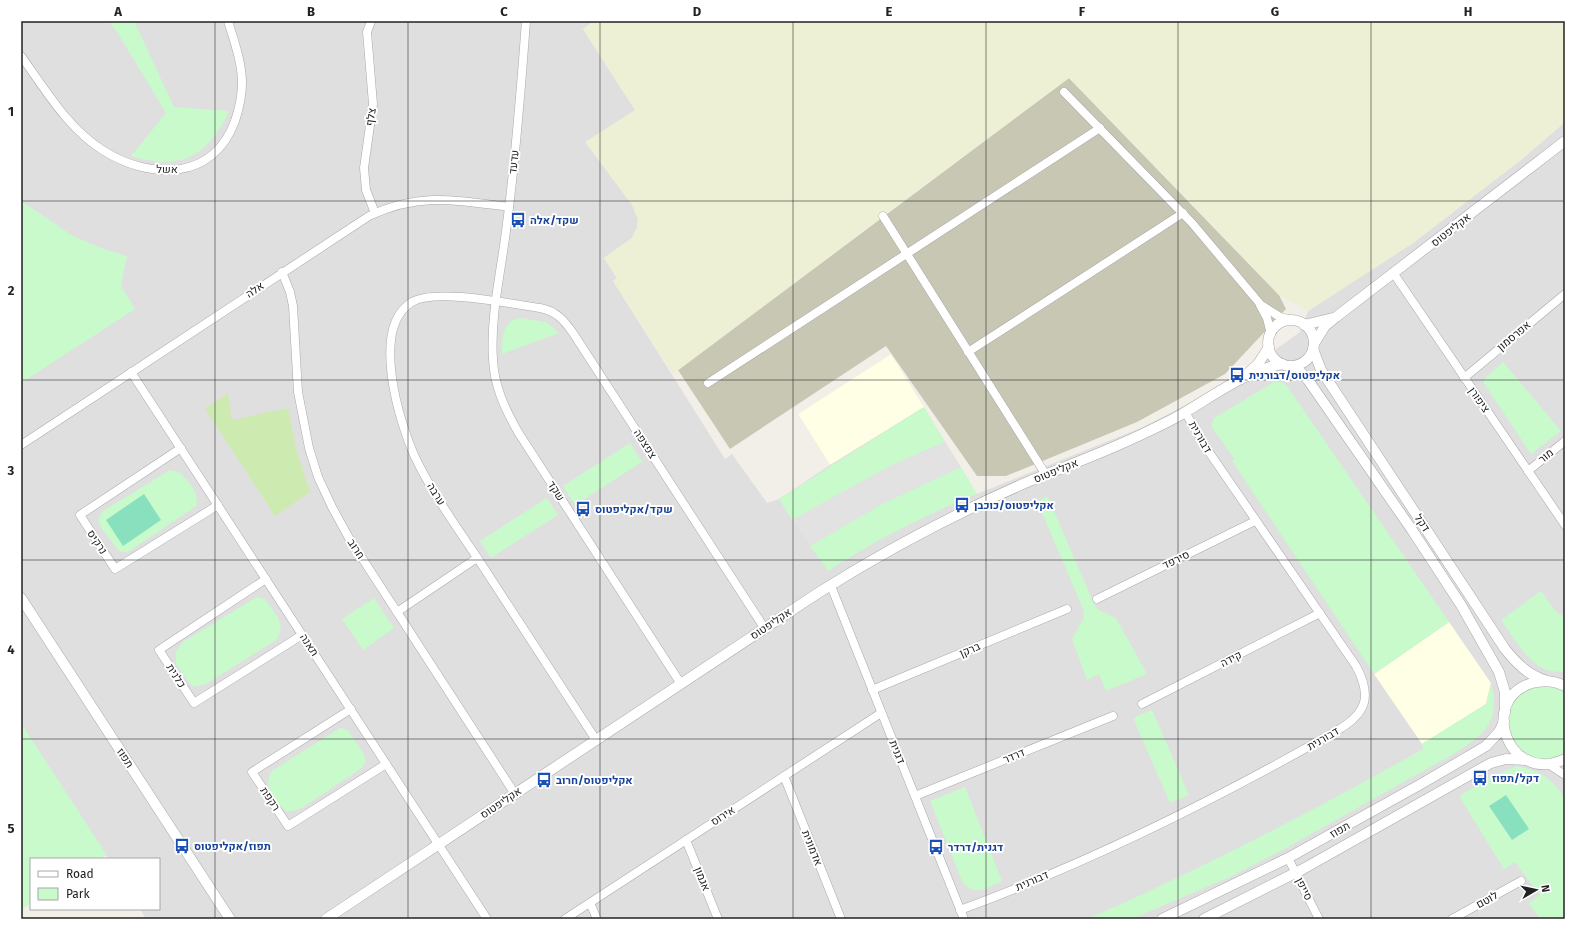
<svg xmlns="http://www.w3.org/2000/svg" width="1586" height="940" font-family="'Fira Sans',Heebo,sans-serif">
  <style>
    .residential { fill: #e0dfdf }
    .education { fill: #ffffe5 }
    .construction { fill: #c7c7b4 }
    .farmland { fill: #eef0d5 }
    .grass { fill: #cdebb0 }
    .park { fill: #c8facc }
    .pitch { fill: #88e0be }
    .parking { fill: #e2e2e2 }
    .lines { fill: none; stroke-linecap: round; stroke-linejoin: round }
    .minor-casing { stroke: #a9a9a9; stroke-width: 9 }
    .tertiary-casing { stroke: #a9a9a9; stroke-width: 11 }
    .minor { stroke: #fff; stroke-width: 8 }
    .tertiary { stroke: #fff; stroke-width: 10 }
    .grid { fill: none; stroke: #222; stroke-width: 1; stroke-opacity: 0.55 }
    .labels { text-anchor: middle; dominant-baseline: central; stroke-width: 4; stroke-linejoin: round; paint-order: stroke }
    .street-label { font-size: 11px; fill: #222; stroke: #fff }
    .transit-label { font-size: 11px; font-weight: bold; fill: #164399; stroke: #fff; text-anchor: start }
    .neatline { fill: none; stroke: #222; stroke-width: 1.5 }
    .grid-label { font-size: 13px; text-anchor: middle; font-weight: bold; fill: #222 }
  </style>
  <rect width="100%" height="100%" fill="#f2efe9"/>
  <polygon class="residential" points="21,21 594,21 583,29 635,110 632,205 638,219 637,228 632,238 604,258 617,278 613,281 725,459 732,454 767,503 779,499 830,465 798,414 891,354 977,494 1143,427 1203,396 1254,365 1300,332 1308,311 1413,243 1522,159 1565,122 1565,919 146,919 140,909 159,909 159,859 109,859 106,855 99,859 31,859 31,903 21,910"/>
  <g class="education">
    <polygon points="891,354 924,407 830,465 798,414"/>
    <polygon points="1449,622 1491,683 1486,704 1422,744 1374,674"/>
  </g>
  <polygon class="construction" points="1069,78 1279,295 1286,309 1225,374 1137,422 1006,476 977,476 886,346 730,449 678,370"/>
  <polygon class="farmland" points="594,21 1565,21 1565,122 1522,159 1413,243 1308,311 1279,295 1069,78 673,374 613,281 617,278 604,258 632,238 637,228 638,219 632,205 585,142 635,110 583,29"/>
  <polygon class="grass" points="228,393 232,420 288,408 297,452 310,492 275,516 205,409"/>
  <g class="park">
    <path d="M109 21H134L174 107 229 111C208 157 180 171 131 156L166 113 119 35Z"/>
    <polygon points="21,201 73,236 101,248 127,256 121,286 135,309 21,383"/>
    <path d="M520 318 546 322 559 333 502 354C502 339 501 322 520 318Z"/>
    <polygon points="1503,362 1561,431 1531,454 1484,383 1484,379"/>
    <polygon points="1274,382 1282,382 1287,386 1449,622 1374,674 1232,461 1235,460 1211,426 1214,418"/>
    <polygon points="924,407 945,442 892,465 792,520 779,499"/>
    <polygon points="630,443 642,462 575,505 563,486"/>
    <path d="M961 467 977 494C926 515 875 540 828 571L810 546 880 505Z"/>
    <path d="M170 470 181 473C188 482 201 494 196 506L131 550 126 552H120L102 529 98 520 103 511Z"/>
    <polygon points="1048,497 1094,604 1099,610 1116,618 1147,674 1106,691 1099,674 1087,680 1072,639 1084,617 1083,609 1037,501"/>
    <polygon points="547,498 558,515 491,558 480,541"/>
    <path d="M1541 591 1556 612 1565 617V671C1534 678 1516 640 1501 620Z"/>
    <path d="M257 597 265 599C274 613 288 624 276 640L206 684 194 687 191 685 176 664V651L183 642Z"/>
    <polygon points="374,598 394,628 363,650 342,619"/>
    <path d="M1491 683C1501 721 1485 734 1455 753L1288 847 1230 877 1132 919H1088C1202 868 1314 811 1423 749L1422 744 1486 704Z"/>
    <polygon points="1554,685 1565,690 1565,755 1543,761 1523,754 1507,729 1510,706 1519,695 1531,687"/>
    <polygon points="1152,710 1189,795 1170,803 1133,718"/>
    <polygon points="21,723 106,854 99,859 31,859 31,903 21,910"/>
    <path d="M340 728 348 730 363 753 366 761 362 768 302 808 293 811H286C274 801 262 784 272 771Z"/>
    <path d="M1517 766C1542 772 1550 777 1565 798V919H1540L1529 903 1540 895 1515 862 1504 869 1459 796 1498 774Z"/>
    <path d="M965 787 1002 881C986 888 977 897 963 883L930 801Z"/>
  </g>
  <g class="pitch">
    <polygon points="144,494 161,520 123,546 106,520"/>
    <polygon points="1506,795 1529,829 1512,840 1489,806"/>
  </g>
  <polygon class="parking" points="945,442 961,467 880,505 810,546 792,520 892,465"/>
  <g class="lines">
    <defs>
      <g id="minor">
        <polyline points="371,21 367,32 373,104 364,168 366,190 375,213"/>
        <path d="M526 21C521 88 516 156 507 223 502 268 490 314 493 359 494 386 505 409 518 432L681 684"/>
        <path d="M21 56C45 89 68 129 104 151 151 180 213 181 235 121 239 109 242 96 242 83 242 62 234 41 228 21"/>
        <polyline points="1064,92 1192,223 1261,305 1280,317 1292,320"/>
        <polyline points="883,216 1046,475"/>
        <polyline points="282,272 290,292 293,306 298,392 309,448 318,477 332,507 349,538 515,794"/>
        <polyline points="1394,274 1565,525"/>
        <polyline points="1260,305 1267,318 1271,334"/>
        <polyline points="968,352 1183,213"/>
        <polyline points="131,372 487,919"/>
        <polyline points="1464,378 1565,294"/>
        <polyline points="708,383 1100,128"/>
        <path d="M21 445 369 216C420 192 456 200 509 207"/>
        <polyline points="181,448 80,515 115,569 218,505"/>
        <polyline points="1528,471 1565,441"/>
        <polyline points="266,579 159,650 194,703 302,635"/>
        <polyline points="831,586 964,919"/>
        <polyline points="1097,599 1255,521"/>
        <polyline points="397,612 477,558"/>
        <polyline points="872,690 1067,609"/>
        <polyline points="1142,704 1320,613"/>
        <polyline points="351,709 252,772 288,826 386,764"/>
        <path d="M596 740C558 682 520 623 482 565 459 530 433 495 415 457 399 422 370 327 412 302 436 288 511 304 540 308 556 311 564 320 573 333L765 629"/>
        <polyline points="1548,764 1565,775"/>
        <polyline points="784,776 841,919"/>
        <polyline points="915,796 1113,716"/>
        <polyline points="686,840 718,919"/>
        <polyline points="1288,858 1319,919"/>
        <polyline points="590,903 597,919"/>
        <path d="M960 910C1091 862 1217 799 1338 730 1367 713 1372 696 1356 666L1209 452 1185 412"/>
        <polyline points="565,919 881,713"/>
        <polyline points="1452,919 1521,881"/>
      </g>
      <g id="tertiary">
        <circle cx="1291" cy="343" r="23"/>
        <polyline points="1304,325 1333,318"/>
        <polyline points="1314,344 1325,326 1336,317 1565,141"/>
        <path d="M1313 349 1321 370 1505 649C1517 664 1528 675 1547 681"/>
        <polyline points="1295,366 1308,380 1412,530 1461,605 1499,672 1505,692 1505,713"/>
        <polyline points="1249,372 1258,364 1269,347"/>
        <polyline points="21,598 230,919"/>
        <path d="M1565 686C1555 681 1543 680 1532 683 1477 700 1509 786 1565 759"/>
        <path d="M326 919 818 593C886 550 958 512 1032 480 1067 466 1102 453 1136 437 1153 429 1171 421 1187 411 1217 393 1247 371 1282 364"/>
        <polyline points="1162,919 1288,858 1421,784 1486,746 1499,732 1504,721"/>
        <polyline points="1204,919 1303,869 1491,763 1506,759 1528,760"/>
      </g>
    </defs>
    <use href="#minor" class="minor-casing"/>
    <use href="#tertiary" class="tertiary-casing"/>
    <use href="#minor" class="minor"/>
    <use href="#tertiary" class="tertiary"/>
  </g>
  <path class="grid" d="M215 21V919M408 21V919M600 21V919M793 21V919M986 21V919M1178 21V919M1371 21V919M21 201H1565M21 380H1565M21 560H1565M21 739H1565"/>
  <defs>
    <symbol id="bus-bare" viewBox="-9 -9 18 18"><path d="M-5-6H5V4H4V6H2V4H-2V6H-4V4H-5ZM-3.5-4V0h7V-4ZM-3.5 1.2v1.5H-2V1.2ZM2 1.2v1.5H3.5V1.2Z" fill="#1a4fb4" stroke="#fff" stroke-width="2.5" paint-order="stroke"/></symbol>
  </defs>
  <g fill-rule="evenodd">
    <use href="#bus-bare" x="507" y="209" width="22" height="22"/>
    <use href="#bus-bare" x="1226" y="364" width="22" height="22"/>
    <use href="#bus-bare" x="951" y="494" width="22" height="22"/>
    <use href="#bus-bare" x="572" y="498" width="22" height="22"/>
    <use href="#bus-bare" x="1469" y="767" width="22" height="22"/>
    <use href="#bus-bare" x="533" y="769" width="22" height="22"/>
    <use href="#bus-bare" x="171" y="835" width="22" height="22"/>
    <use href="#bus-bare" x="925" y="836" width="22" height="22"/>
  </g>
  <g class="labels">
    <g class="street-label">
      <text transform="translate(371 117) rotate(-82)">צלף</text>
      <text transform="translate(514 162) rotate(-84)">עדעד</text>
      <text x="167" y="169">אשל</text>
      <text transform="translate(1451 230) rotate(-38)">אקליפטוס</text>
      <text transform="translate(255 290) rotate(-34)">אלה</text>
      <text transform="translate(1514 336) rotate(-40)">אפרסמון</text>
      <text transform="translate(1479 400) rotate(55)">ציפורן</text>
      <text transform="translate(1200 437) rotate(60)">דבורנית</text>
      <text transform="translate(645 444) rotate(57)">צפצפה</text>
      <text transform="translate(1546 456) rotate(-39)">מור</text>
      <text transform="translate(1056 471) rotate(-22)">אקליפטוס</text>
      <text transform="translate(556 491) rotate(57)">שקד</text>
      <text transform="translate(436 494) rotate(58)">ערבה</text>
      <text transform="translate(1422 523) rotate(57)">דקל</text>
      <text transform="translate(97 542) rotate(56)">נרקיס</text>
      <text transform="translate(356 549) rotate(57)">חרוב</text>
      <text transform="translate(1176 560) rotate(-26)">סירפד</text>
      <text transform="translate(771 624) rotate(-34)">אקליפטוס</text>
      <text transform="translate(309 645) rotate(57)">תאנה</text>
      <text transform="translate(970 650) rotate(-23)">ברקן</text>
      <text transform="translate(1231 659) rotate(-27)">קידה</text>
      <text transform="translate(176 676) rotate(57)">כלנית</text>
      <text transform="translate(1323 739) rotate(-30)">דבורנית</text>
      <text transform="translate(897 752) rotate(68)">דגנית</text>
      <text transform="translate(1014 756) rotate(-22)">דרדר</text>
      <text transform="translate(125 758) rotate(57)">תפוז</text>
      <text transform="translate(270 799) rotate(56)">רקפת</text>
      <text transform="translate(501 803) rotate(-34)">אקליפטוס</text>
      <text transform="translate(723 816) rotate(-33)">אירוס</text>
      <text transform="translate(1340 830) rotate(-29)">תפוז</text>
      <text transform="translate(812 848) rotate(68)">אדמונית</text>
      <text transform="translate(702 879) rotate(68)">אגמון</text>
      <text transform="translate(1032 881) rotate(-23)">דבורנית</text>
      <text transform="translate(1304 889) rotate(63)">סייפן</text>
      <text transform="translate(1487 900) rotate(-29)">לוטם</text>
    </g>
    <g class="transit-label">
      <text x="530" y="220">שקד/אלה</text>
      <text x="1249" y="375">אקליפטוס/דבורנית</text>
      <text x="974" y="505">אקליפטוס/כוכבן</text>
      <text x="595" y="509">שקד/אקליפטוס</text>
      <text x="1492" y="778">דקל/תפוז</text>
      <text x="556" y="780">אקליפטוס/חרוב</text>
      <text x="194" y="846">תפוז/אקליפטוס</text>
      <text x="948" y="847">דגנית/דרדר</text>
    </g>
  </g>
  <rect width="1586" height="940" fill="none" stroke="#ffffff" stroke-width="44"/>
  <rect x="30" y="858" width="130" height="52" fill="#ffffff" stroke="#a7a7a7"/>
  <rect x="38" y="871" width="20" height="6" fill="#ffffff" stroke="#a7a7a7"/>
  <text x="66" y="878" font-size="12" fill="#222222">Road</text>
  <rect x="38" y="888" width="20" height="12" fill="#c8facc" stroke="#a7a7a7"/>
  <text x="66" y="898" font-size="12" fill="#222222">Park</text>
  <g transform="translate(1536 890) rotate(81)" stroke="#ffffff" stroke-width="3" paint-order="stroke">
  <path d="M0-3L7 15L0 10L-7 15Z" fill="#222222"/>
  <text y="-6" font-size="11" font-weight="bold" text-anchor="middle" fill="#222222">N</text>
  </g>
  <rect x="22" y="22" width="1542" height="896" class="neatline"/>
  <g class="grid-label">
    <text x="118" y="16">A</text>
    <text x="311" y="16">B</text>
    <text x="504" y="16">C</text>
    <text x="697" y="16">D</text>
    <text x="889" y="16">E</text>
    <text x="1082" y="16">F</text>
    <text x="1275" y="16">G</text>
    <text x="1468" y="16">H</text>
    <text x="11" y="116">1</text>
    <text x="11" y="295">2</text>
    <text x="11" y="475">3</text>
    <text x="11" y="654">4</text>
    <text x="11" y="833">5</text>
  </g>
</svg>
